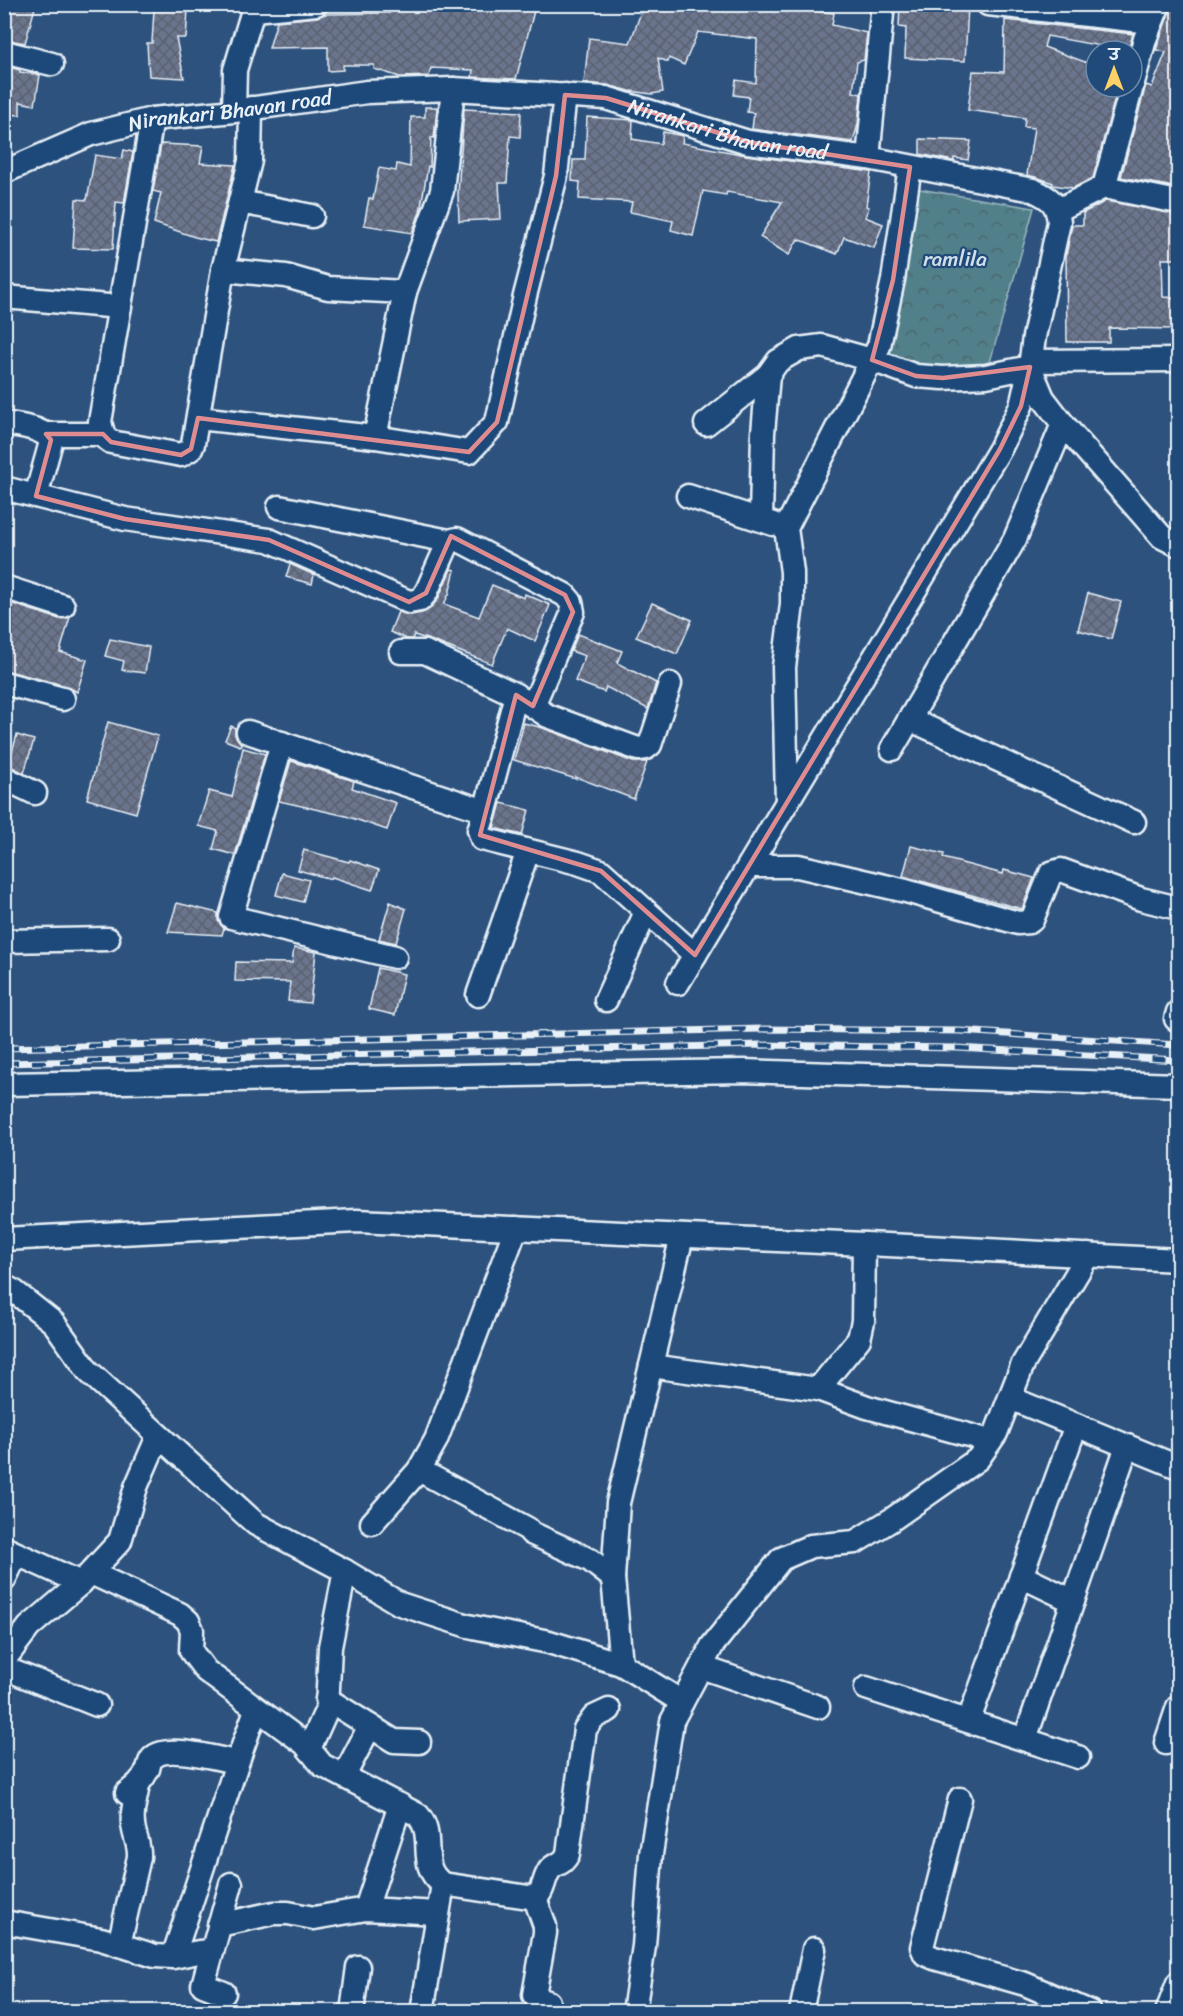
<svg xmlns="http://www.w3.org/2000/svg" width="1183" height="2016" font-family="Sriracha,'Playpen Sans Deva',sans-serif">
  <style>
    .park { fill: url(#park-crowns); stroke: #9cb8c1; stroke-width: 1.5 }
    .building { fill: url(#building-cross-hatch); stroke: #e8f1f8; stroke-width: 1.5 }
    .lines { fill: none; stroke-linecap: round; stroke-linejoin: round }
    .minor-casing { stroke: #e8f1f8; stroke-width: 27 }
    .minor { stroke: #1f4a7a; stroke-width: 22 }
    .rail-casing { stroke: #e8f1f8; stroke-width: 7 }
    .rail { stroke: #1f4a7a; stroke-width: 4.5; stroke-dasharray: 14; stroke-linecap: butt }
    .marked { fill: none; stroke: #df8c90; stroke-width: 4.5; stroke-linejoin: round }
    .labels { text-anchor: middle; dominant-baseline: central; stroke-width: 4.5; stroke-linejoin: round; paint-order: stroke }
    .street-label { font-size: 21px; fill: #e8f1f8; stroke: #1f4a7a }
    .park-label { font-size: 21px; fill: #d1e0e8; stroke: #1f4a7a }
  </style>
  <defs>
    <pattern id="park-crowns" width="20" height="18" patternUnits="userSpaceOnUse" patternTransform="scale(1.5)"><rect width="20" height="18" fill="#51808a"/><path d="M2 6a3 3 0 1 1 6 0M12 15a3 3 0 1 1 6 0" fill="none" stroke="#4c676d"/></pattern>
    <pattern id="building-cross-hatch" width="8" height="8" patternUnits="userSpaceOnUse" patternTransform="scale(1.5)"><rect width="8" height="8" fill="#6b748d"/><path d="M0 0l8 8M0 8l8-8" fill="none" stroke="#5a606f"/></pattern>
  </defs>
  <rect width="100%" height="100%" fill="#2e527e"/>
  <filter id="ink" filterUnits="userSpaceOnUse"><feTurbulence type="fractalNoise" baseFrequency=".0167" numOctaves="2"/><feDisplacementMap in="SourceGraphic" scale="12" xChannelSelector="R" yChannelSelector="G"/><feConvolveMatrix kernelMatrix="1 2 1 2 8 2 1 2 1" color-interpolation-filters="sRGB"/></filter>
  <g filter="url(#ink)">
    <polygon class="park" points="907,187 1034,208 986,376 872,360"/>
    <g class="building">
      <polygon points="4,4 36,4 25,43 4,39"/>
      <polygon points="489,4 518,4 518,7 534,11 516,79 472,77 473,70 431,68 429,76 400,77 374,69 374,65 343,65 343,70 328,71 328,47 269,48 277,21 317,17 325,14 389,13 389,8 489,6"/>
      <polygon points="644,4 803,4 802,10 834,13 832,25 867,33 864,60 857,62 853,92 861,94 858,124 853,142 752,129 754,113 747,112 749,97 734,95 736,80 756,83 757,39 698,32 684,65 669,58 668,62 658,58 663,92 652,94 630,91 607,85 584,83 589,38 630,43"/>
      <polygon points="900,4 968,6 965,61 905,58 906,28 899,27"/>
      <polygon points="1172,4 1179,4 1179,188 1121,177 1146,85 1152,87 1166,52 1156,50"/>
      <polygon points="154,10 188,10 186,38 176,38 184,78 149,76 147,43 152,43"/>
      <polygon points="1005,20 1133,34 1128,51 1047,36 1044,47 1096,66 1096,87 1118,87 1093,178 1073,188 1052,185 1053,183 1039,178 1027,175 1034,128 1024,127 1025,118 968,110 973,71 1004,72"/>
      <polygon points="4,66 20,70 20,72 40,75 35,105 20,102 20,115 4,114"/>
      <polygon points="425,107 437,107 434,138 431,138 430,167 428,166 420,212 412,233 364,225 369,198 373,199 379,168 396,171 397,164 410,167 411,117 425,117"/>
      <polygon points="464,109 521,112 520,137 510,136 507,183 499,183 501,219 459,221 458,194"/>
      <polygon points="587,117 633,120 632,139 661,144 663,132 683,136 682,143 746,155 871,172 866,206 869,207 865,217 883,224 874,248 844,237 837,254 798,239 789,255 760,237 782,202 727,192 726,195 703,191 693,236 671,230 673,221 630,212 632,202 579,199 580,182 572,181 573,160 585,160"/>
      <polygon points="920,139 971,141 968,160 954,158 954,161 953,161 920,154"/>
      <polygon points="161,144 203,146 200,163 235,165 216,242 195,237 154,223 161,193 153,191"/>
      <polygon points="124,150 133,152 124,203 116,202 113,249 73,248 76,199 87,200 95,155 122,159"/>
      <polygon points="1106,201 1179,215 1179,259 1162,259 1163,297 1179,298 1179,329 1109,328 1109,342 1067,342 1066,256 1072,225 1083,225 1083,213"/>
      <polygon points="290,564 314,575 312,584 286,577"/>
      <polygon points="451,569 455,570 449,594 444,604 479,617 492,585 524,598 525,594 550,605 535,641 507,628 492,664 430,640 414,635 412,639 407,639 390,632 398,612 411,615 422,613 430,609 438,599"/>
      <polygon points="1088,593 1121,602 1111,639 1078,630"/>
      <polygon points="4,601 59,619 70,617 60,652 87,660 77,692 67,686 4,670"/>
      <polygon points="652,603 692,620 677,654 636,637"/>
      <polygon points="578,634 622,651 617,663 656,683 648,709 606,687 604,692 575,681 585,656 571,651"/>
      <polygon points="110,639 149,647 145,673 122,670 124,661 105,656"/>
      <polygon points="108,722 158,736 136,813 87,799"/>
      <polygon points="524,723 543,728 633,762 647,762 634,799 576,777 576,779 514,760"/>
      <polygon points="231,726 235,728 235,735 241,743 240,746 225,740"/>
      <polygon points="17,735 34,740 24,773 8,765"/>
      <polygon points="243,748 265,754 235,855 213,849 218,831 198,826 209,791 232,797"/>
      <polygon points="291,761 354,781 352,788 396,803 387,830 346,816 279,801"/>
      <polygon points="501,803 529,810 522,835 494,828"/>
      <polygon points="911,846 944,854 943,858 1003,874 1004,870 1034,878 1022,909 903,876"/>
      <polygon points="304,850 349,862 350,860 379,870 372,890 332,877 331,879 298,870"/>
      <polygon points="282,873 309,880 303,902 276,895"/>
      <polygon points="390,902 406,909 396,943 379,939"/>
      <polygon points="177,903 218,913 218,921 224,928 222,935 168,932"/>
      <polygon points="294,948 316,952 310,1003 288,1001 290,982 235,981 236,962 292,963"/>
      <polygon points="378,968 404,974 395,1015 369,1009"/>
    </g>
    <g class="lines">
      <defs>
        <g id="minor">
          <polyline points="988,4 1151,22"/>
          <polyline points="254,10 316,4"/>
          <polyline points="4,52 52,64"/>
          <polyline points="234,111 235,70 255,4"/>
          <polyline points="152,119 100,422 104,437 111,442 181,455 191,449 193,444 223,270 250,161 251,108"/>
          <polyline points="868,158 883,4"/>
          <path id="s1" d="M4 172 91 134 152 119 234 111 367 92 453 89 606 98 748 142 868 158 1033 190C1050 198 1057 202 1059 222L1034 337 1030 367 1043 398 1063 424 1162 537 1178 545"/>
          <polyline points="1104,187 1145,39 1159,4"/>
          <polyline points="240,202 312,216"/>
          <polyline points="1058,210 1104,187 1178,202"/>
          <polyline points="223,270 286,276 328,288 405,292"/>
          <polyline points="4,297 120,307"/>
          <polyline points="1031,361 1178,360"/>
          <polyline points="198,418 375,437 469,452 497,422 525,296 556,176 565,95"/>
          <path d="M4 423C19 426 45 427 51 442L36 496"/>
          <polyline points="46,434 103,434"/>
          <polyline points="375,437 405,292 442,191 453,89"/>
          <polyline points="4,488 125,519 269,540 409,602 420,600 426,593 449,541"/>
          <polyline points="688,496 773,524"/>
          <polyline points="279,507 449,541 457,539 565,595 571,602 573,612 533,706"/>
          <polyline points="761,519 763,433 768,375"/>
          <polyline points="4,587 63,606"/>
          <polyline points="401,652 425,652 516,695 485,811"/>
          <polyline points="4,683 63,699"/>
          <polyline points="522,699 548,716 638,749 646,748 650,745 670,684"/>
          <polyline points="909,719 1134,822"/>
          <polyline points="248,732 485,811 479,830 482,839 578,863 601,871 695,955"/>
          <polyline points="282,743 231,917 395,957"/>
          <polyline points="892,749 1015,539 1063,424"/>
          <polyline points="4,778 35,793"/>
          <polyline points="787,803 784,667 792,604 792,572 786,528 879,346 893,280 910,167"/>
          <polyline points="749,866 798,866 906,891 1018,923 1029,922 1032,920 1051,873 1061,870 1141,899 1178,908"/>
          <polyline points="4,941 108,939"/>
          <polyline points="678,983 1000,449 1021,406 1030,367 986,376 943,378 916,376 872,360 822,346 799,349 778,361 768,375 706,424"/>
          <polyline points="478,995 528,851"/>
          <polyline points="606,1000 646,912"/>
          <polyline points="1176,1019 1178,1012"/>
          <polyline points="4,1084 743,1071 1178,1085"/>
          <polyline points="4,1239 357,1221 909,1246 1178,1260"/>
          <polyline points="4,1286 15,1292 54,1323 88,1371 256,1524 345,1571 400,1604 468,1626 549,1642 621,1664 682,1702"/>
          <polyline points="651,1366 818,1389 867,1407 990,1441"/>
          <polyline points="818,1389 859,1339 863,1321 864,1244"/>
          <polyline points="1010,1398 1178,1467"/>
          <polyline points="419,1470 528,1529 531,1533 590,1560 613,1578"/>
          <polyline points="372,1523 419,1470 436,1440 516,1228"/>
          <polyline points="4,1548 81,1583"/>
          <path d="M91 1573 180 1614 188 1621 192 1630 191 1651 206 1671 305 1744 322 1765 418 1815C437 1836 416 1866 443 1884"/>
          <polyline points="1021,1576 1073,1601"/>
          <polyline points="4,1580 16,1555"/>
          <polyline points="4,1660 29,1627 81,1583 120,1541 136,1487 158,1436"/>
          <polyline points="621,1664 613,1578 618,1503 682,1236"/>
          <polyline points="701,1667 818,1707"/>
          <polyline points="4,1668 97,1705"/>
          <polyline points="866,1688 1078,1757"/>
          <polyline points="327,1699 394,1741 419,1742"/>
          <polyline points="969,1720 1076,1425"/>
          <polyline points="1025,1739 1127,1446"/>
          <polyline points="1166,1743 1178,1707"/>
          <polyline points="309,1749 327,1709 330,1647 345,1571"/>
          <polyline points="344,1776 370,1726"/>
          <path d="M127 1793C136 1786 143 1780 148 1769 149 1766 149 1763 151 1760 163 1742 217 1759 236 1762"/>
          <polyline points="960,1799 922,1947 925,1954 934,1958 1025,1984 1090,2012"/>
          <polyline points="535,1898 545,1926 545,1933 534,1995 537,1999 548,2002 549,2012"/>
          <polyline points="366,1909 400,1805"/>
          <polyline points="4,1922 101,1939 155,1956 173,1957 199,1952 212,1951"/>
          <polyline points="219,1925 274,1913 288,1913 314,1918 366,1909 438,1913"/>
          <path d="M119 1945 139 1857C140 1845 134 1836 133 1824 131 1812 136 1798 138 1785"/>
          <path d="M173 1957C201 1875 226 1791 256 1710"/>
          <polyline points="224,1993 203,1985 231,1884"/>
          <polyline points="352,2012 358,1967"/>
          <path d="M422 2012 443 1884 535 1898C544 1892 543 1880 549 1871 554 1862 561 1868 568 1854L585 1729 594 1717 609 1710"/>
          <polyline points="634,2012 644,1946 651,1854 672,1721 712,1646 781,1559 811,1546 855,1542 891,1520 978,1459 996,1433 1023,1364 1088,1255"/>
          <polyline points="801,2012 814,1949"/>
          <polyline points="1167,2012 1178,1983"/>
        </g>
      </defs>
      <use href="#minor" class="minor-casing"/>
      <use href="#minor" class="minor"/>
      <defs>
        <g id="rail">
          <polyline points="4,1048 761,1029 960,1031 1178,1045"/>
          <polyline points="4,1063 759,1045 957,1048 1178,1060"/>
        </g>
      </defs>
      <use href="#rail" class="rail-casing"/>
      <use href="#rail" class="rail"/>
    </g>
  </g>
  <path class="marked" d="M565 95 606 98 748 142 910 167 893 280 872 360 916 376 943 378 1030 367 1021 406 1000 449 695 955 601 871 480 835 516 695 533 706 573 612 565 595 451 536 426 593 409 602 269 540 125 519 36 496 51 440 46 434H103L111 442 181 455 191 449 198 418 469 452 497 422 556 176Z"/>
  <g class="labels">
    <g class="street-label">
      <text stroke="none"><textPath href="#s1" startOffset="236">Nirankari Bhavan road</textPath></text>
      <text stroke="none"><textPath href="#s1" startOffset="740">Nirankari Bhavan road</textPath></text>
    </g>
    <g class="park-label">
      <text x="955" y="259">ramlila</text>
    </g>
  </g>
  <rect width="1183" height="2016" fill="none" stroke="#1f4a7a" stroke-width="24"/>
  <rect x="12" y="12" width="1159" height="1992" fill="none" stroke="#e8f1f8" stroke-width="2" filter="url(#ink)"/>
  <g transform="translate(1114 69)"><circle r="28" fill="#1f4a7a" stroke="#6f8dac" stroke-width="1.5"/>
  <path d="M0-4.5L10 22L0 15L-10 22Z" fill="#ffd166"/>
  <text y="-9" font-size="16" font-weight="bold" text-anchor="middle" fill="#e8f1f8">उ</text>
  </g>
</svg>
